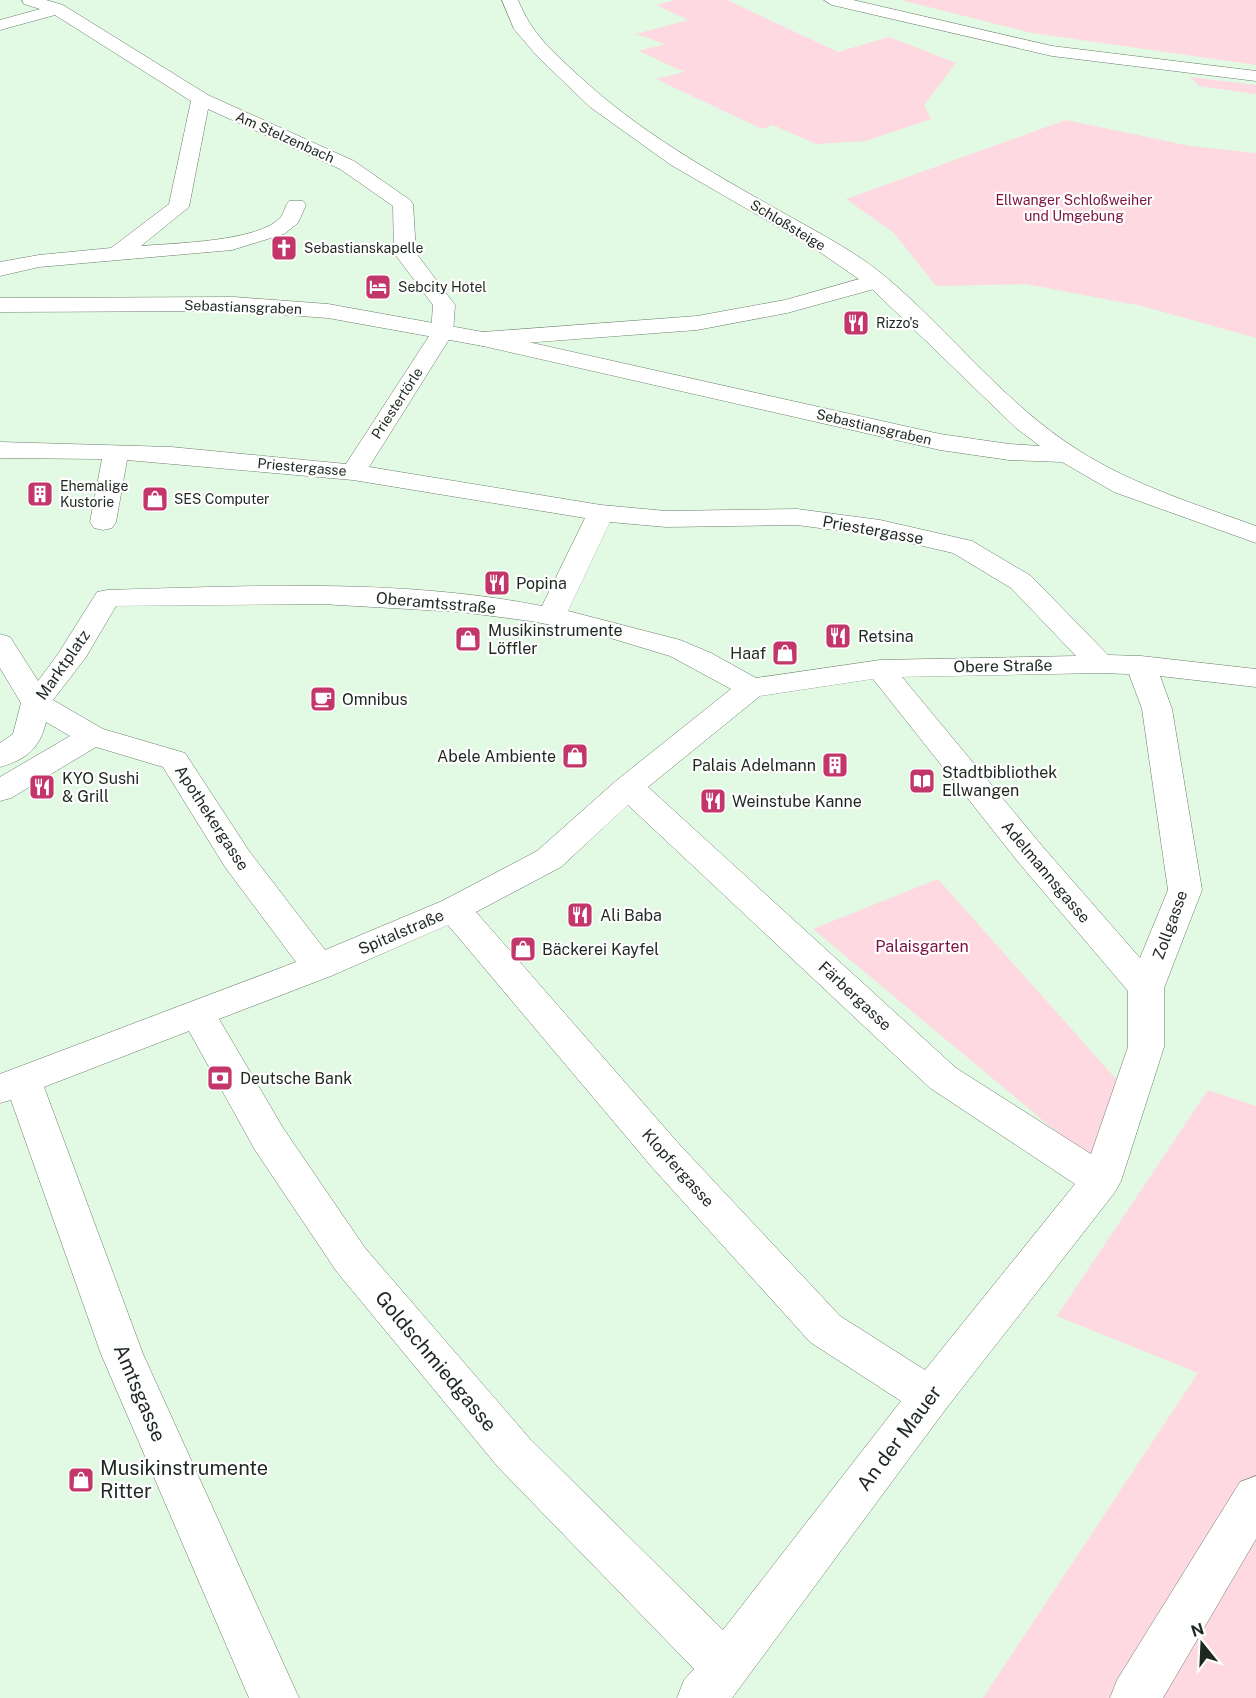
<svg xmlns="http://www.w3.org/2000/svg" width="1256" height="1698" font-family="'Public Sans',sans-serif">
  <style>
    .green { fill: #fed9e1 }
    .lines { fill: none; stroke-linecap: round; stroke-linejoin: round }
    .street-casing { stroke: #697d6a; stroke-width: 1 }
    .secondary-casing { stroke: #697d6a; stroke-width: 1 }
    .street { fill: #fff; fill-rule: evenodd }
    .secondary { fill: #fff; fill-rule: evenodd }
    .labels { text-anchor: middle; dominant-baseline: central; stroke-width: 4.5; stroke-linejoin: round; paint-order: stroke }
    .far-street-label { font-size: 14px; fill: #1f2820; stroke: #fefefe }
    .far-park-label { font-size: 14px; fill: #7d113e; stroke: #fefefe }
    .far-poi-label { font-size: 14px; fill: #1f2820; stroke: #fefefe; text-anchor: start }
    .street-label { font-size: 16px; fill: #1f2820; stroke: #fefefe }
    .poi-label { font-size: 16px; fill: #1f2820; stroke: #fefefe; text-anchor: start }
    .park-label { font-size: 16px; fill: #7d113e; stroke: #fefefe }
    .near-street-label { font-size: 20px; fill: #1f2820; stroke: #fefefe }
    .near-poi-label { font-size: 20px; fill: #1f2820; stroke: #fefefe; text-anchor: start }
  </style>
  <rect width="100%" height="100%" fill="#e2f9e3"/>
  <g class="green">
    <polygon points="676,0 727,0 838,52 889,37 956,63 924,105 931,119 866,141 816,144 773,125 762,129 656,79 684,72 639,51 665,44 636,34 688,20 656,5"/>
    <polygon points="901,0 1256,0 1256,65 1032,33"/>
    <polygon points="1190,77 1256,85 1256,94 1199,86"/>
    <polygon points="1066,120 1190,146 1256,153 1256,338 1142,306 1025,284 936,286 894,233 846,199"/>
    <polygon points="938,879 1116,1079 1093,1162 813,929"/>
    <polygon points="1208,1090 1256,1106 1256,1698 983,1698 1198,1373 1057,1316"/>
  </g>
  <g class="lines">
    <defs>
      <g id="street">
        <path d="M22 0H46L63 5 208 95 354 161 410 200 413 204 416 253 455 305 453 333 369 467 601 505 666 511 797 509 880 520 972 541 1031 576 1108 655 1141 656 1256 669V687L1160 676 1172 709 1202 890 1164 988V1047L1121 1181 1115 1192 945 1410 732 1698H677L684 1680 694 1669 498 1467 337 1272 255 1150 189 1031 44 1087 143 1354 299 1698H249L101 1354 11 1100 0 1103V1074L296 962 225 867 163 767 96 747 11 798 0 801V777L70 736 46 722C40 748 26 760 0 767V743L13 734 21 703 0 668V634L10 637 38 681 58 654 97 592 107 590C251 586 400 578 542 606L585 518 353 480 127 460 116 522 112 528 103 530 94 528 90 522 102 459 0 458V442L171 447 346 464 431 333 433 305 394 253 393 206 340 169 208 109 189 207 141 246C174 243 259 242 281 217 284 213 285 206 289 201H303L306 205 298 223 284 234 232 250 39 267 0 276V262L39 255 111 248 169 204 191 101 55 15 0 30V20L40 9 24 4ZM610 522 666 527 797 525 880 536 953 553 1011 588 1076 656 880 660 756 678 711 653 680 640 568 611ZM321 604 461 612 531 621 597 634 670 656 731 689 617 780 537 851 442 901 325 950 249 851 185 753 103 729 53 700 86 657 116 606ZM1100 673 1129 674 1142 709 1168 890 1140 958 1043 847 902 677ZM873 679 1019 863 1128 991V1047L1091 1154 956 1068 648 787 760 696ZM628 805 930 1088 1075 1184 925 1370 840 1316 679 1144 476 912 561 867ZM448 925 651 1166 810 1342 901 1401 723 1630 530 1439 365 1248 283 1128 219 1019 331 976Z"/>
        <polygon points="824,0 853,0 1052,46 1256,71 1256,81 1052,56 832,5"/>
        <polygon points="877,274 885,276 888,281 885,286 787,313 697,330 483,346 475,344 471,339 475,334 483,332 697,316 785,300"/>
        <polygon points="1256,1476 1256,1539 1163,1698 1110,1698 1117,1680 1240,1482"/>
      </g>
      <path id="secondary" d="M502 0H518C532 34 551 50 578 75 638 131 709 171 780 211 815 231 855 251 886 277 951 332 1005 404 1078 450 1133 485 1195 504 1256 526V543L1114 492 1062 462 1009 460 940 450 483 346 328 318 234 311 0 312V298L234 297 328 304 483 332 940 434 1009 444 1040 446 1016 428 869 286 808 244 671 165 590 107 537 56 514 29Z"/>
    </defs>
    <use href="#street" class="street-casing"/>
    <use href="#secondary" class="secondary-casing"/>
    <use href="#street" class="street"/>
    <use href="#secondary" class="secondary"/>
  </g>
  <defs>
    <symbol id="church-square" viewBox="-11 -11 22 22"><rect x="-9" y="-9" width="18" height="18" rx="4" fill="#c3366a" stroke="#fefefe"/><path d="M-1.2-6h2.4v3.5h3.3v2.4h-3.3V6h-2.4V-.1h-3.3v-2.4h3.3Z" fill="#fff"/></symbol>
    <symbol id="hotel-square" viewBox="-11 -11 22 22"><rect x="-9" y="-9" width="18" height="18" rx="4" fill="#c3366a" stroke="#fefefe"/><path d="M-6-4.5h1.5V1H6V5H4.5V3h-9V5H-6ZM-4 0a1.8 1.8 0 1 1 3.6 0ZM.5 0V-2.5h3Q6-2.5 6 0Z" fill="#fff"/></symbol>
    <symbol id="restaurant-square" viewBox="-11 -11 22 22"><rect x="-9" y="-9" width="18" height="18" rx="4" fill="#c3366a" stroke="#fefefe"/><path d="M-5-6h1v4h1v-4h1v4h1v-4h1v5L-1.5 .5V6h-2V.5L-5-1ZM5-6V6H3V1.5H1.5Q1.5-4 5-6Z" fill="#fff"/></symbol>
    <symbol id="building-square" viewBox="-11 -11 22 22"><rect x="-9" y="-9" width="18" height="18" rx="4" fill="#c3366a" stroke="#fefefe"/><path d="M-4-6H4V6H1V3H-1V6H-4ZM-2.5-4.3h1.7v1.8h-1.7ZM.8-4.3h1.7v1.8H.8ZM-2.5-1h1.7V.8h-1.7ZM.8-1h1.7V.8H.8Z" fill="#fff"/></symbol>
    <symbol id="shop-square" viewBox="-11 -11 22 22"><rect x="-9" y="-9" width="18" height="18" rx="4" fill="#c3366a" stroke="#fefefe"/><path d="M-5-2.5h2.3a2.7 3.5 0 0 1 5.4 0H5L5.5 6h-11ZM-1.5-2.5h3a1.5 2.3 0 0 0-3 0Z" fill="#fff"/></symbol>
    <symbol id="cafe-square" viewBox="-11 -11 22 22"><rect x="-9" y="-9" width="18" height="18" rx="4" fill="#c3366a" stroke="#fefefe"/><path d="M-5.5-4.5H6V0H3Q3 3.5 0 3.5H-2.5Q-5.5 3.5-5.5 0ZM3-3.2v2h1.7v-2ZM-6 4.5H4V6H-6Z" fill="#fff"/></symbol>
    <symbol id="library-square" viewBox="-11 -11 22 22"><rect x="-9" y="-9" width="18" height="18" rx="4" fill="#c3366a" stroke="#fefefe"/><path d="M-6-4Q-3-5.5-.7-3.5V5Q-3 3-6 4ZM6-4Q3-5.5 .7-3.5V5Q3 3 6 4Z" fill="#fff"/></symbol>
    <symbol id="bank-square" viewBox="-11 -11 22 22"><rect x="-9" y="-9" width="18" height="18" rx="4" fill="#c3366a" stroke="#fefefe"/><path d="M-6-4H6V4H-6ZM0-2.3a2.3 2.3 0 1 0 0 4.6a2.3 2.3 0 1 0 0-4.6Z" fill="#fff"/></symbol>
  </defs>
  <g fill-rule="evenodd">
    <use href="#church-square" x="269" y="233" width="30" height="30"/>
    <use href="#hotel-square" x="363" y="272" width="30" height="30"/>
    <use href="#restaurant-square" x="841" y="308" width="30" height="30"/>
    <use href="#building-square" x="25" y="479" width="30" height="30"/>
    <use href="#shop-square" x="140" y="484" width="30" height="30"/>
    <use href="#restaurant-square" x="482" y="568" width="30" height="30"/>
    <use href="#restaurant-square" x="823" y="621" width="30" height="30"/>
    <use href="#shop-square" x="453" y="624" width="30" height="30"/>
    <use href="#shop-square" x="770" y="638" width="30" height="30"/>
    <use href="#cafe-square" x="308" y="684" width="30" height="30"/>
    <use href="#shop-square" x="560" y="741" width="30" height="30"/>
    <use href="#building-square" x="820" y="750" width="30" height="30"/>
    <use href="#library-square" x="907" y="766" width="30" height="30"/>
    <use href="#restaurant-square" x="27" y="772" width="30" height="30"/>
    <use href="#restaurant-square" x="698" y="786" width="30" height="30"/>
    <use href="#restaurant-square" x="565" y="900" width="30" height="30"/>
    <use href="#shop-square" x="508" y="934" width="30" height="30"/>
    <use href="#bank-square" x="205" y="1063" width="30" height="30"/>
    <use href="#shop-square" x="66" y="1465" width="30" height="30"/>
  </g>
  <g class="labels">
    <g class="far-street-label">
      <text transform="translate(285 137) rotate(24)">Am Stelzenbach</text>
      <text transform="translate(788 225) rotate(31)">Schloßsteige</text>
      <text transform="translate(243 307) rotate(2)">Sebastiansgraben</text>
      <text transform="translate(397 403) rotate(-57)">Priestertörle</text>
      <text transform="translate(874 427) rotate(13)">Sebastiansgraben</text>
      <text transform="translate(302 467) rotate(5)">Priestergasse</text>
    </g>
    <g class="far-park-label">
      <text x="1074" y="200">Ellwanger Schloßweiher<tspan x="1074" dy="16">und Umgebung</tspan></text>
    </g>
    <g class="far-poi-label">
      <text x="304" y="248">Sebastianskapelle</text>
      <text x="398" y="287">Sebcity Hotel</text>
      <text x="876" y="323">Rizzo's</text>
      <text x="60" y="486">Ehemalige<tspan x="60" dy="16">Kustorie</tspan></text>
      <text x="174" y="499">SES Computer</text>
    </g>
    <g class="street-label">
      <text transform="translate(873 530) rotate(10)">Priestergasse</text>
      <text transform="translate(436 603) rotate(5)">Oberamtsstraße</text>
      <text transform="translate(63 665) rotate(-55)">Marktplatz</text>
      <text transform="translate(1003 666) rotate(-1)">Obere Straße</text>
      <text transform="translate(212 818) rotate(57)">Apothekergasse</text>
      <text transform="translate(1046 872) rotate(50)">Adelmannsgasse</text>
      <text transform="translate(1170 925) rotate(-70)">Zollgasse</text>
      <text transform="translate(401 932) rotate(-23)">Spitalstraße</text>
      <text transform="translate(855 996) rotate(43)">Färbergasse</text>
      <text transform="translate(678 1168) rotate(48)">Klopfergasse</text>
    </g>
    <g class="poi-label">
      <text x="516" y="583">Popina</text>
      <text x="488" y="630">Musikinstrumente<tspan x="488" dy="18">Löffler</tspan></text>
      <text x="858" y="636">Retsina</text>
      <text x="766" y="653" text-anchor="end">Haaf</text>
      <text x="342" y="699">Omnibus</text>
      <text x="556" y="756" text-anchor="end">Abele Ambiente</text>
      <text x="816" y="765" text-anchor="end">Palais Adelmann</text>
      <text x="942" y="772">Stadtbibliothek<tspan x="942" dy="18">Ellwangen</tspan></text>
      <text x="62" y="778">KYO Sushi<tspan x="62" dy="18">&amp; Grill</tspan></text>
      <text x="732" y="801">Weinstube Kanne</text>
      <text x="600" y="915">Ali Baba</text>
      <text x="542" y="949">Bäckerei Kayfel</text>
      <text x="240" y="1078">Deutsche Bank</text>
    </g>
    <g class="park-label">
      <text x="922" y="946">Palaisgarten</text>
    </g>
    <g class="near-street-label">
      <text transform="translate(436 1361) rotate(50)">Goldschmiedgasse</text>
      <text transform="translate(140 1393) rotate(67)">Amtsgasse</text>
      <text transform="translate(899 1438) rotate(-53)">An der Mauer</text>
    </g>
    <g class="near-poi-label">
      <text x="100" y="1468">Musikinstrumente<tspan x="100" dy="23">Ritter</tspan></text>
    </g>
  </g>
  <g transform="translate(1202 1644) rotate(342)" stroke="#fefefe" stroke-width="4.5" paint-order="stroke">
  <path d="M0-4.5L10 22L0 15L-10 22Z" fill="#1f2820"/>
  <text y="-9" font-size="16" font-weight="bold" text-anchor="middle" fill="#1f2820">N</text>
  </g>
</svg>
